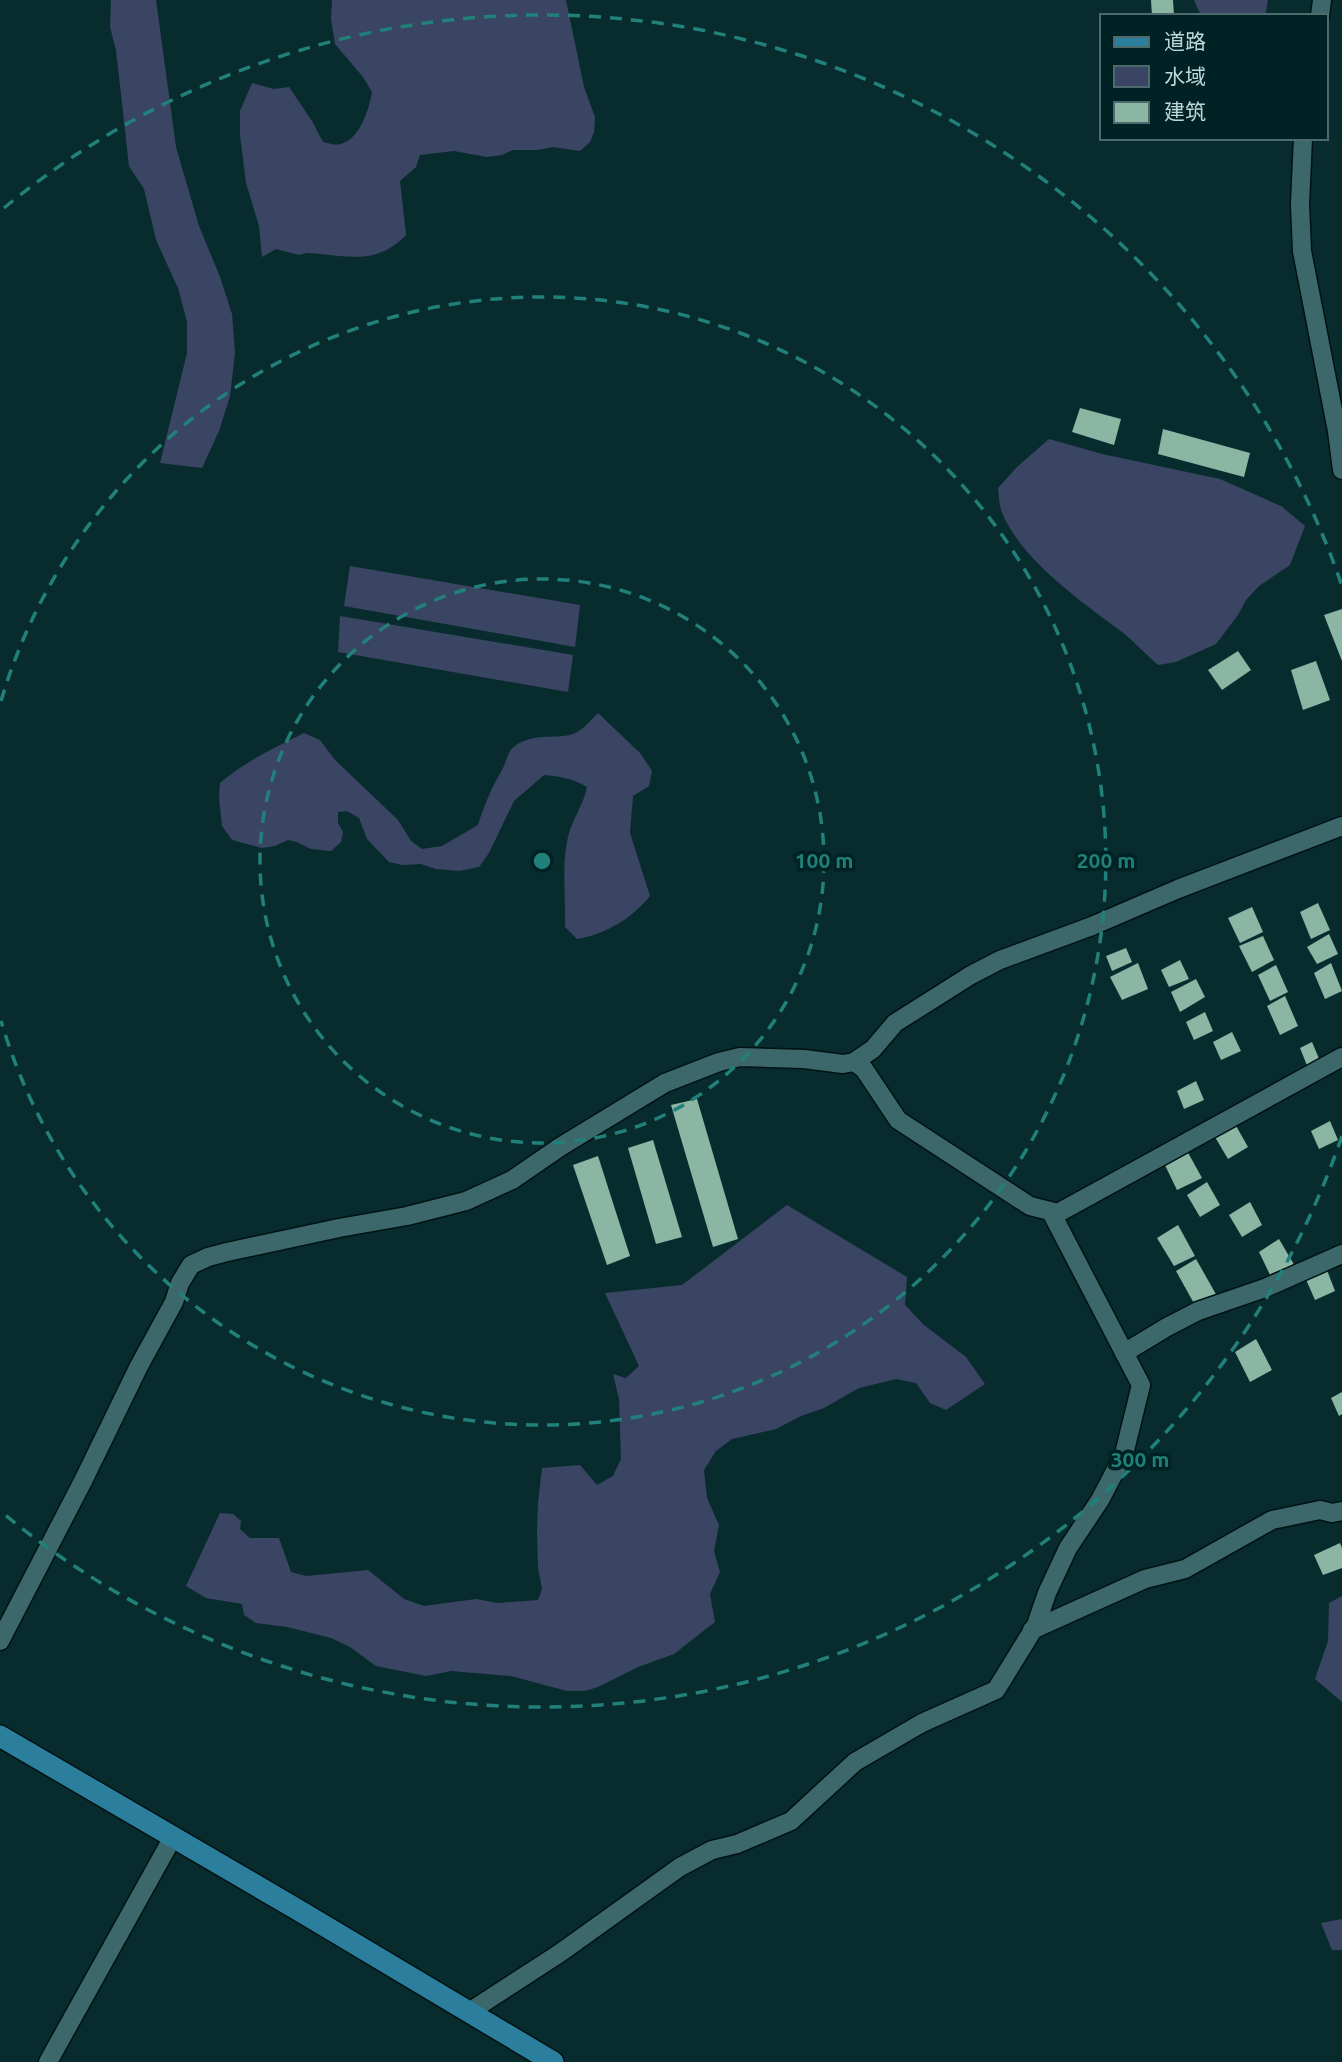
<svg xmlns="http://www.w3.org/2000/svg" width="1342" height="2062" font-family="Ubuntu,'Noto Sans SC',sans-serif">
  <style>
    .water { fill: #3a4563 }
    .building { fill: #8bb6a3 }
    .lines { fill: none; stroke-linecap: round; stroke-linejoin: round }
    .street-casing { stroke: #001314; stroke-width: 21 }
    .primary-casing { stroke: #001314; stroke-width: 24 }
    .street { stroke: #3c686b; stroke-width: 18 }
    .primary { stroke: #2c7e9d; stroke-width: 21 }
    .ring { fill: none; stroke: #218079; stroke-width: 3.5; stroke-dasharray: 12 9 }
    .centre { fill: #218079; stroke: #002224; stroke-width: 3.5 }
    .ring-label { font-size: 21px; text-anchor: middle; font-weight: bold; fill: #218079; stroke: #002224; stroke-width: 7; stroke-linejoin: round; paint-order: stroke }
  </style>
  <rect width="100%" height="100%" fill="#082c2e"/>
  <g class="water">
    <polygon points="111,0 156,0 176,147 199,226 220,277 232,314 235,353 230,396 219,431 202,468 160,463 187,353 187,322 178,288 156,240 144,189 129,166 116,50 110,27"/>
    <path d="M332 0H566L584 87 595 117 594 132 590 142 580 151 553 147 537 150H513L502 155 487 157 454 151 420 155 416 167 400 181 406 235C375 267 346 255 307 253L299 255 276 249 262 257 259 226 246 183 240 135V111L252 83 274 89 289 87 312 121 323 142C328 143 335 146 340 144 360 140 369 109 372 92L363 77 335 44 331 19Z"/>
    <polygon points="1194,0 1268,0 1265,16 1201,16"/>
    <path d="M1049 439 1102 454 1220 479 1281 506 1305 526 1290 565 1259 586 1246 600 1238 615 1216 644 1176 662 1158 665C1146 655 1135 642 1122 632 1082 602 1024 562 1003 515 999 507 999 496 998 488L1018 466Z"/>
    <polygon points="350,566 580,605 575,647 344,606"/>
    <polygon points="340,616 573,655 568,692 338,652"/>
    <path d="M598 713 640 753 652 771 649 786 633 796 630 833 650 896C631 919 606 934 577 939L565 927C566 897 561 862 569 833 574 817 584 803 587 787 574 779 560 776 544 775L514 801 489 853 479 867 459 871 436 869 421 864 402 865 389 862 367 839 359 818 347 811 338 812V823L343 832 341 842 331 851 311 849 297 842 288 840 275 846 262 848 232 840 222 826 219 798 220 783C246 761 274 748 304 733L320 740 335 760 398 820 411 841 422 849 442 846 478 825C484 805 492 787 502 770 509 757 506 748 524 741 539 734 557 739 573 734 582 731 591 720 598 713Z"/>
    <polygon points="787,1205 907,1277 905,1305 924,1325 966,1357 985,1384 946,1410 930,1403 916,1383 896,1379 859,1388 824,1408 801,1416 776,1429 732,1439 716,1451 704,1470 707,1498 719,1525 714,1551 720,1572 710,1594 715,1622 674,1654 638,1667 598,1687 585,1691 567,1691 511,1676 451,1671 426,1676 376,1666 350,1647 331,1638 287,1627 256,1623 244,1615 242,1604 206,1598 186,1586 220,1513 233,1514 241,1521 240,1529 250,1538 279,1538 291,1572 306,1576 368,1570 404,1599 424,1606 476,1599 498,1603 538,1600 542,1589 538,1568 537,1532 538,1503 542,1468 580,1465 597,1485 613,1476 621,1459 619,1399 613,1374 626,1378 639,1366 605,1293 682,1285"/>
    <polygon points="1342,1596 1342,1702 1315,1679 1328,1641 1329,1603"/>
    <polygon points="1342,1919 1342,1950 1332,1950 1321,1923"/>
  </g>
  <g class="building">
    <polygon points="1151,0 1173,0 1174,16 1152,16"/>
    <polygon points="1080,408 1121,419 1114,445 1072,432"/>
    <polygon points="1163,429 1250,453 1244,477 1158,454"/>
    <polygon points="1342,609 1342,661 1324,615"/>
    <polygon points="1238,651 1251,670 1222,690 1208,670"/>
    <polygon points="1316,661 1330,700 1303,710 1291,670"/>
    <polygon points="1318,903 1330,930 1311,939 1300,912"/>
    <polygon points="1252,907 1263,932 1240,943 1228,918"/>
    <polygon points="1329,934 1338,954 1317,964 1307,947"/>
    <polygon points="1263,936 1274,960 1252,972 1239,946"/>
    <polygon points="1126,948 1132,962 1112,971 1106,956"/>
    <polygon points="1180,960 1189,979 1169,987 1161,970"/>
    <polygon points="1138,963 1148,989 1122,1000 1110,977"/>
    <polygon points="1331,963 1342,991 1325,999 1314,973"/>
    <polygon points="1276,965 1288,992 1270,1001 1258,975"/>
    <polygon points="1196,979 1205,997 1180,1012 1171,992"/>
    <polygon points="1285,996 1298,1026 1280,1035 1267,1006"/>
    <polygon points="1205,1012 1213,1031 1194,1040 1186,1022"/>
    <polygon points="1232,1032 1241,1051 1221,1060 1213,1042"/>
    <polygon points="1312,1042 1320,1061 1308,1068 1300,1048"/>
    <polygon points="1196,1081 1204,1100 1184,1109 1177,1091"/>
    <polygon points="697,1099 738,1239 713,1247 671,1105"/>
    <polygon points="1330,1121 1338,1140 1319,1149 1311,1131"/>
    <polygon points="1235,1124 1248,1147 1228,1159 1215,1137"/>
    <polygon points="653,1140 682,1237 656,1244 628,1148"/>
    <polygon points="1186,1149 1202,1178 1177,1190 1163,1161"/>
    <polygon points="598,1156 630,1256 607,1265 573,1165"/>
    <polygon points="1207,1182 1220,1205 1200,1217 1187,1195"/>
    <polygon points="1250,1202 1262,1225 1242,1237 1229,1215"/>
    <polygon points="1178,1225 1195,1256 1174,1266 1157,1238"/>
    <polygon points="1279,1239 1296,1268 1273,1281 1259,1252"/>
    <polygon points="1196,1259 1217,1296 1196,1307 1176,1271"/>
    <polygon points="1325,1265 1335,1291 1315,1300 1304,1275"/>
    <polygon points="1256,1339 1272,1370 1250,1382 1235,1352"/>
    <polygon points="1342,1392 1342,1414 1339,1416 1331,1398"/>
    <polygon points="1340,1543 1342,1548 1342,1568 1323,1575 1314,1555"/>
  </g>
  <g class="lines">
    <defs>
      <g id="street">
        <polyline points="1320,16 1322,0"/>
        <polyline points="1303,138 1300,204 1302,251 1337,431 1342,470"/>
        <polyline points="854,1062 864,1069 898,1120 1030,1206 1058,1213 1342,1057"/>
        <polyline points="1124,1353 1167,1327 1198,1311 1265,1288 1342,1254"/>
        <polyline points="1032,1630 1145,1579 1185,1569 1272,1520 1320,1510 1332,1513 1342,1511"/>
        <polyline points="0,1641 83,1481 139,1366 174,1302 180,1283 191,1265 208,1257 227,1252 339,1228 407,1216 466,1201 512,1180 560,1147 665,1083 719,1062 740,1057 804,1059 843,1064 854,1062 873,1049 895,1023 971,975 1000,960 1092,926 1178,889 1342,826"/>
        <polyline points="469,2012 560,1953 680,1867 712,1850 737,1844 791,1821 855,1762 922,1723 996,1690 1036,1625 1047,1593 1068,1548 1100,1500 1124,1454 1141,1385 1051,1212"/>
        <polyline points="48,2062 173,1837"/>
      </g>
      <polyline id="primary" points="0,1736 293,1907 553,2062"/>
    </defs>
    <use href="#street" class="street-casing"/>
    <use href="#primary" class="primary-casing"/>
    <use href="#street" class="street"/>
    <use href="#primary" class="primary"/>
  </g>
  <g class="ring">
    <circle cx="542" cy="861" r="282"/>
    <path d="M1 701A564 564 0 1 1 1 1021"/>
    <path d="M1342 1136A846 846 0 0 1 4 1514M4 208A846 846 0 0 1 1342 586"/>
  </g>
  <circle cx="542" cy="861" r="10" class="centre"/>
  <g class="ring-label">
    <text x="824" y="868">100 m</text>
    <text x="1106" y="868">200 m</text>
    <text x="1140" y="1467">300 m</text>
  </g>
  <rect x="1100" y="14" width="228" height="126" fill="#002224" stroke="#4d6a6c" stroke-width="2"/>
  <rect x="1114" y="37" width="35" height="10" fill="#2c7e9d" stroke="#4d6a6c" stroke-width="2"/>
  <text x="1164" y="49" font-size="21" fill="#c0d7d8">道路</text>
  <rect x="1114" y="66" width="35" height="21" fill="#3a4563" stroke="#4d6a6c" stroke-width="2"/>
  <text x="1164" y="84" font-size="21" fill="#c0d7d8">水域</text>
  <rect x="1114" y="102" width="35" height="21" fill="#8bb6a3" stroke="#4d6a6c" stroke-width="2"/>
  <text x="1164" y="119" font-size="21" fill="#c0d7d8">建筑</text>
</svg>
